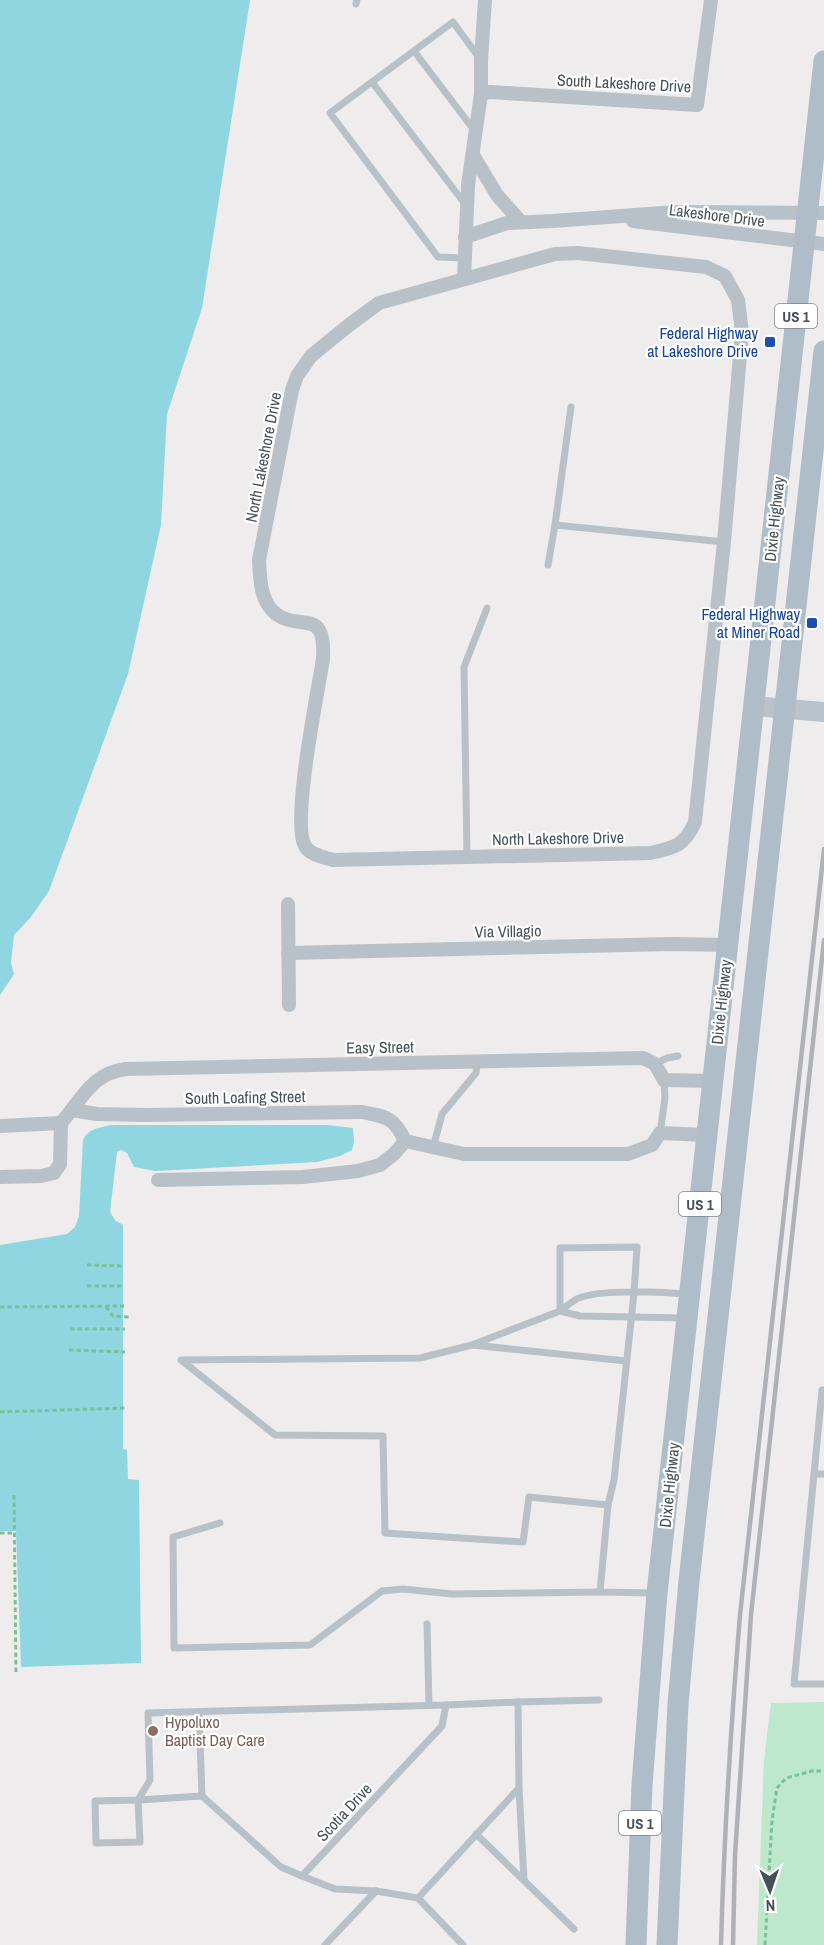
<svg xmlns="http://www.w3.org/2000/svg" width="824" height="1945" font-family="'Archivo Narrow',sans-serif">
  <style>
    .green { fill: #bde8cb }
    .water { fill: #8fd6e1 }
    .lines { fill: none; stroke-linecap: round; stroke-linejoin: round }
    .path { stroke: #79c299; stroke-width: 3; stroke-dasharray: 4.5 3; stroke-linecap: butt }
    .lane { stroke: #b8c1c7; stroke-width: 7 }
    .street { stroke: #b8c1c7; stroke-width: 14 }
    .secondary { stroke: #b9c3cc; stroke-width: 20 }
    .primary { stroke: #aebdc8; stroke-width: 21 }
    .rail { stroke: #aeb2b5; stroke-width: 4.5 }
    .transit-dot { fill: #1a4fb4; stroke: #fff; stroke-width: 2 }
    .education-dot { fill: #8d6e63; stroke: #fff; stroke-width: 2 }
    .labels { text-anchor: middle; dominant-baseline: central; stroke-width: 4.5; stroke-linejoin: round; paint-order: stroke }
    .shield { fill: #fff; stroke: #7e8489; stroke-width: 1.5 }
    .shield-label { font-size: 15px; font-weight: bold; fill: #465057 }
    .street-label { font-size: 16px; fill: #465057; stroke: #fff }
    .transit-label { font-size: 16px; fill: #164399; stroke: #fff; text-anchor: end }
    .education-label { font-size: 16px; fill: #785e54; stroke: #fff; text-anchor: start }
  </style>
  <rect width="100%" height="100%" fill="#eeecec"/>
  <polygon class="green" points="824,1702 824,1945 757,1945 764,1760 771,1703"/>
  <g class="water">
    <polygon points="0,0 250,0 202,308 167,414 161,525 128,674 49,891 31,917 14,935 11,963 14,974 0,995"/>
    <path d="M111 1125H327L353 1128 354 1142 352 1150 340 1156 317 1162 155 1171 134 1167 127 1153 121 1150 117 1152 110 1212 115 1220 123 1225V1449L127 1450 128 1479 139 1480 141 1663 21 1667 16 1531H0V1245L67 1234 75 1227 79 1216 83 1140C89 1128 99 1128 111 1125Z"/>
  </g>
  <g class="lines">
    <g class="path">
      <polyline points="87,1265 124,1266"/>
      <polyline points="87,1286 123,1286"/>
      <polyline points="0,1307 124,1306"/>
      <polyline points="106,1307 113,1316 129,1317"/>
      <polyline points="70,1329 125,1329"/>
      <polyline points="69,1350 125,1352"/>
      <polyline points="0,1412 125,1408"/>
      <polyline points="14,1495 16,1672"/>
      <polyline points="0,1533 14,1533"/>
      <polyline points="765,1945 772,1820 777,1788 786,1778 812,1771 824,1771"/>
    </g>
    <g class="lane">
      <polyline points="356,4 357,0"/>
      <polyline points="414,51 474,130"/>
      <polyline points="372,82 465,204"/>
      <polyline points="465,258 438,257 330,113 453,22 480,59"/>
      <polyline points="555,525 571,407"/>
      <polyline points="548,565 555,525 724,542"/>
      <polyline points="467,856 464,667 487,608"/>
      <polyline points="655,1064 667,1058 678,1056"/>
      <polyline points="660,1133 665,1098 664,1080"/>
      <polyline points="433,1148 442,1114 476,1073 477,1062"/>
      <polyline points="473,1345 626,1361"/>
      <polyline points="824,1390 822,1390 794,1684 824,1684"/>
      <polyline points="814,1474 824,1474"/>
      <path d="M608 1505 614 1480 634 1293 637 1247 560 1248V1311C566 1307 573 1300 579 1298 601 1289 661 1292 686 1294"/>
      <polyline points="220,1523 173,1537 174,1648 310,1645 382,1591 403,1589 452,1594 600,1592"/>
      <polyline points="654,1593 600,1592 608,1505 529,1497 523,1542 385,1533 383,1436 275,1435 181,1360 420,1358 472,1345 560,1311 580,1316 685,1318"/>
      <polyline points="427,1624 429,1705"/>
      <polyline points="199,1712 202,1796 281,1867 302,1876"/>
      <polyline points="519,1788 524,1880"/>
      <polyline points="202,1796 138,1800 140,1842 96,1843 95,1801 138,1800 150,1780 148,1713 446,1705"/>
      <polyline points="476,1834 574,1929"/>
      <polyline points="418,1898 376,1891 335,1889 302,1876 442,1726 446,1705 518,1702"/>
      <polyline points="325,1945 376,1891"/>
      <polyline points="463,1945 418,1898 519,1788 518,1702 599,1700"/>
    </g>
    <g class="street">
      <polyline points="481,94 490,92 697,105 711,0"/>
      <polyline points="473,155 497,195 521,222"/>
      <polyline points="633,221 824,244"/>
      <polyline points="465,237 507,223 553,221 676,212 824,213"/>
      <path d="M578 253 706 267 725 276 738 300 742 332 724 542 695 822C685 845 675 848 650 853L333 860C323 857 310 855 305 846 291 823 318 691 323 659 326 606 300 632 276 614 260 601 260 579 259 560L292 390 297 376 311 356 349 325 379 303 555 254Z"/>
      <polyline points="464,279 468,185 481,94 481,60 485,0"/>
      <polyline points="288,904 289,1005"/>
      <polyline points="288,953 673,944 728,945"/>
      <path d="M72 1110 97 1114 146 1115 362 1112C387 1117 394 1117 405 1141"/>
      <path d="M61 1123C82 1099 92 1073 126 1069L643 1058 655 1064 664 1080 713 1081"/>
      <polyline points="0,1126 61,1123"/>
      <polyline points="0,1177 41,1176 54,1173 60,1164 61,1123"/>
      <polyline points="158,1180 303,1177 358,1171 380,1165 394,1154 405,1141 464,1154 628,1154 652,1145 660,1133 707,1135"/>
    </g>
    <polyline class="secondary" points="754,706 824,712"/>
    <g class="primary">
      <polyline points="636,1945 642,1785 657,1593 824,61"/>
      <polyline points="667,1945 678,1704 689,1581 824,351"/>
    </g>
    <g class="rail">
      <path d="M721 1945C724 1834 731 1725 740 1615L824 849"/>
      <polyline points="733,1945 735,1855 751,1615 824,940"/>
    </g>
  </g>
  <g class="transit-dot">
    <rect x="764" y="336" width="12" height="12" rx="3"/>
    <rect x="806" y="617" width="12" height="12" rx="3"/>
  </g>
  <circle class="education-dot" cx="153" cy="1731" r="6"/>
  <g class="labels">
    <g class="shield">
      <rect x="775" y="304" width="42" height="24" rx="4.5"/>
      <rect x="679" y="1192" width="42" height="24" rx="4.5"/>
      <rect x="619" y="1811" width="42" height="24" rx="4.5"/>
    </g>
    <g class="shield-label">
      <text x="796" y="316">US 1</text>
      <text x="700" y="1204">US 1</text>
      <text x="640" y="1823">US 1</text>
    </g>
    <g class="street-label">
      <text transform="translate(624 83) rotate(3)">South Lakeshore Drive</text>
      <text transform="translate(717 215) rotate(7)">Lakeshore Drive</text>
      <text transform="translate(263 457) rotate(-79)">North Lakeshore Drive</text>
      <text transform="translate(774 519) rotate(-84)">Dixie Highway</text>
      <text transform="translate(558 838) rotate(-1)">North Lakeshore Drive</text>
      <text transform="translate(508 931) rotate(-1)">Via Villagio</text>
      <text transform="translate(721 1002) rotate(-84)">Dixie Highway</text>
      <text transform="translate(380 1047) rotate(-1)">Easy Street</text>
      <text transform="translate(245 1097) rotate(-1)">South Loafing Street</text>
      <text transform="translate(669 1485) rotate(-84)">Dixie Highway</text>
      <text transform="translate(344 1812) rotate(-47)">Scotia Drive</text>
    </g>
    <g class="transit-label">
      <text x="758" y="333">Federal Highway<tspan x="758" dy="18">at Lakeshore Drive</tspan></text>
      <text x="800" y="614">Federal Highway<tspan x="800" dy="18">at Miner Road</tspan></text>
    </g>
    <g class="education-label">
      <text x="165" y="1722">Hypoluxo<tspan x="165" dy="18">Baptist Day Care</tspan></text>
    </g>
  </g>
  <g transform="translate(770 1891) rotate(178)" stroke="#ffffff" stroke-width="4.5" paint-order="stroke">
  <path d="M0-4.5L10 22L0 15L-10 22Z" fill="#465057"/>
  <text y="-9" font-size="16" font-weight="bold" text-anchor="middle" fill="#465057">N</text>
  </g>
</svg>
